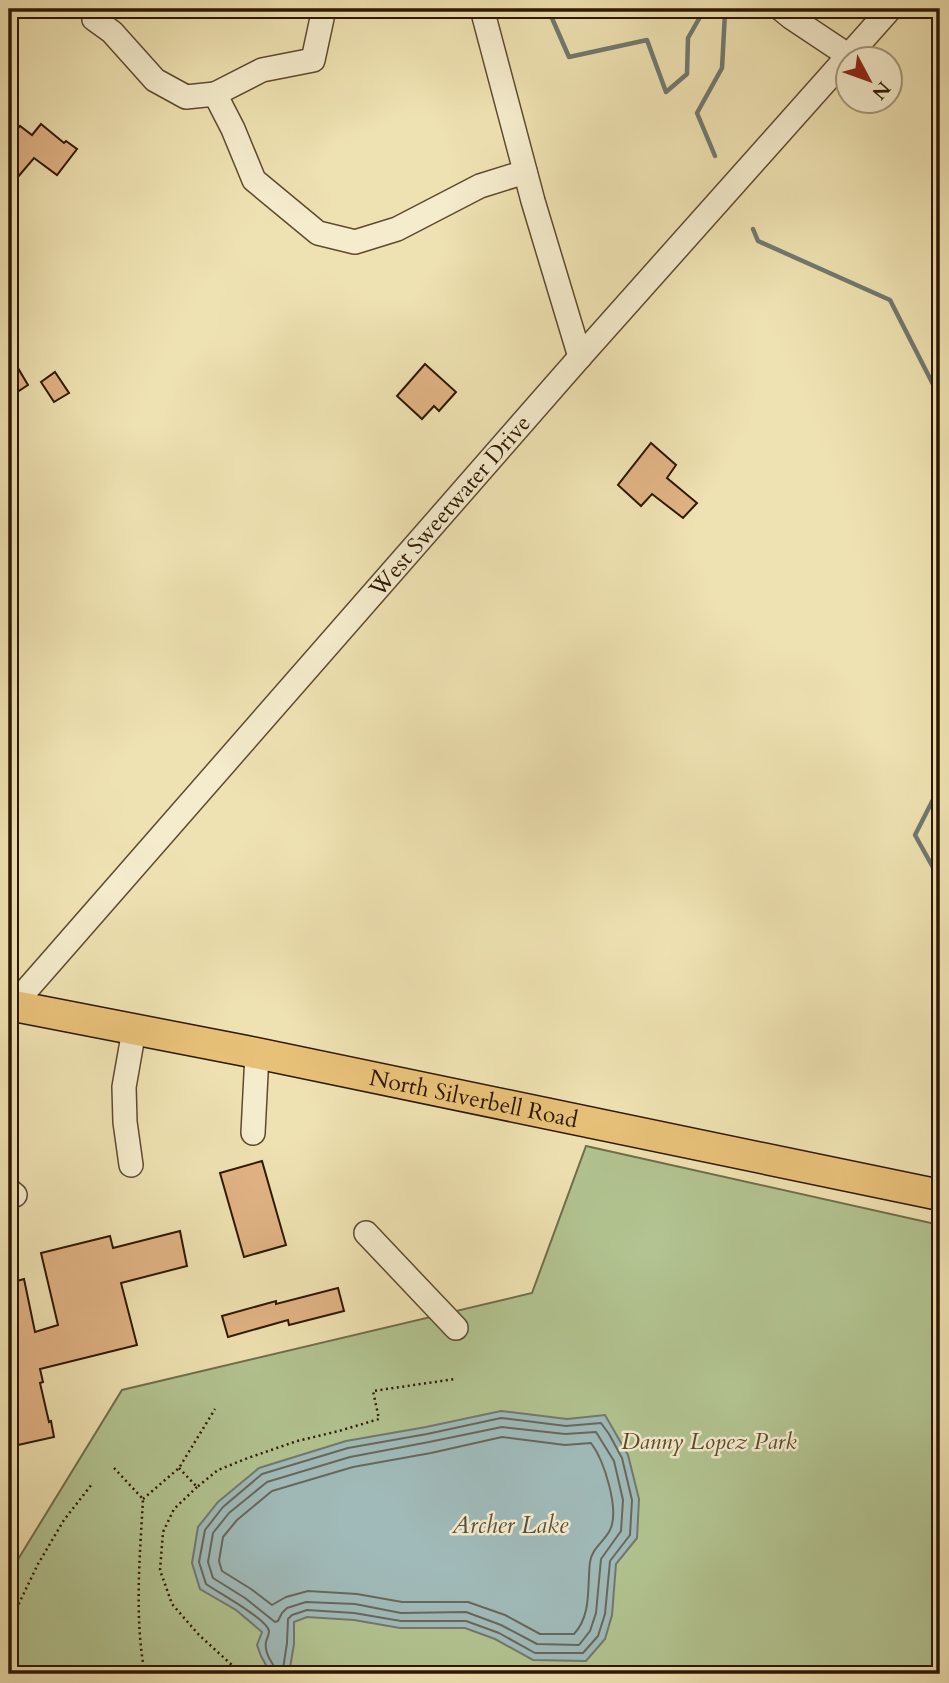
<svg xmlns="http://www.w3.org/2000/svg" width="949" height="1683" font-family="Cardo,serif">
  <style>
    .green { fill: #b2c491; stroke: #706e4a; stroke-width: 2 }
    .water { fill: #a0bab9; stroke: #727970; stroke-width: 2 }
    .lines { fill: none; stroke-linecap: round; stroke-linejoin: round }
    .shore { stroke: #67685e; stroke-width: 2 }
    .stream { stroke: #727970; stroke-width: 4.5 }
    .building { fill: #e1b385; stroke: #2e1703; stroke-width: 2 }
    .minor-casing { stroke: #5e4a2f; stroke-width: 26 }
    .major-casing { stroke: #2e1703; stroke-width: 33 }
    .path { stroke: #2e1703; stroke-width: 2.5; stroke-dasharray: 2 3.5; stroke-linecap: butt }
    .minor { stroke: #f5eccd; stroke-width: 23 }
    .major { stroke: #e8c179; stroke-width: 30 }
    .labels { text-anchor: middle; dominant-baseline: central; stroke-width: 5; stroke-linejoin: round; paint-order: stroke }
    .street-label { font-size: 23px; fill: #2e1703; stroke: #f5eccd }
    .park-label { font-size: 23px; font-style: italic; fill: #564b2e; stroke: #f5eccd }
    .water-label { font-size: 24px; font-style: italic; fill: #565043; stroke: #f5eccd }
  </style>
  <rect width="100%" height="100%" fill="#efe2b2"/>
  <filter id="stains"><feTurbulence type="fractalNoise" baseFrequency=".00286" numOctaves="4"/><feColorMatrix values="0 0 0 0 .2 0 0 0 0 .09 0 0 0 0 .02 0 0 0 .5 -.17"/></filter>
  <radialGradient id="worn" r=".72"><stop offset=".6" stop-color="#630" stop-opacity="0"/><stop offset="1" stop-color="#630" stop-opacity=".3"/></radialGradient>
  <polygon class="green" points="586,1146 940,1225 940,1674 9,1674 9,1574 122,1390 532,1293"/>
  <polygon class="water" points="501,1411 567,1419 605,1415 628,1455 639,1499 637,1538 616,1564 612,1615 605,1639 586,1661 533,1660 495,1639 465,1628 400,1628 354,1620 307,1617 294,1622 294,1644 289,1674 271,1674 261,1656 257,1645 262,1632 236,1610 200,1589 192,1563 198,1527 218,1502 259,1468 346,1441 426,1427"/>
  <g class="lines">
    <g class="shore">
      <path d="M501 1418 566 1426 601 1423 609 1434 622 1458 632 1500 630 1535 610 1561 605 1614 598 1636 583 1653H535L499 1633 466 1621H401L354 1613 307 1610 292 1615 288 1619 287 1643 283 1669 279 1672C272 1665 264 1652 266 1642 267 1638 269 1635 269 1631 267 1619 217 1592 206 1584L199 1562 205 1530 223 1507 262 1474 348 1448 427 1434Z"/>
      <polygon points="502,1427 565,1434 596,1432 614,1461 623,1500 621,1531 601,1559 596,1613 590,1631 579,1645 537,1644 501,1625 466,1612 401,1613 355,1604 306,1602 287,1608 282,1613 278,1621 275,1622 245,1598 213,1578 208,1562 213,1533 229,1513 267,1482 350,1457 429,1442"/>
      <path d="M502 1437 565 1445 591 1443C604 1460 620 1510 610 1530 604 1542 592 1548 590 1562 587 1586 592 1615 574 1634H540L505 1615 468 1602H402L357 1594 308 1591 286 1597 272 1605 251 1589 222 1571 219 1561 223 1537 237 1520 272 1491 353 1467 431 1453Z"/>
    </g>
    <g class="stream">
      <polyline points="548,9 569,57 647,40 666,92 687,74 688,38 704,10 725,13 722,68 697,113 715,156"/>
      <polyline points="753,229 758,241 890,300 940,398"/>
      <polyline points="940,786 915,835 940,880"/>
    </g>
  </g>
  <g class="building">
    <polygon points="41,124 64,143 66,141 77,149 57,175 34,158 17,178 9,171 9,140 20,126 32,135"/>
    <polygon points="9,353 28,385 14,394 9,386"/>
    <polygon points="425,364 456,392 439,411 434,406 422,419 397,396"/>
    <polygon points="55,372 69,393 54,402 41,382"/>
    <polygon points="651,443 676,465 667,478 697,503 683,518 652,494 641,506 618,485"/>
    <polygon points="262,1161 286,1245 244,1257 220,1173"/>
    <polygon points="180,1231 187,1266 121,1283 137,1345 40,1369 43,1382 40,1383 49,1422 51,1421 54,1437 9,1447 9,1283 24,1279 35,1332 58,1325 41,1253 110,1236 113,1248"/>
    <polygon points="338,1288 344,1311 289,1325 288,1320 228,1337 222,1316 276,1301 276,1304"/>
  </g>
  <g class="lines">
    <defs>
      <g id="minor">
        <polyline points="96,9 94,19 112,32 155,80 186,97 215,94 233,129 254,180 318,233 355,242 397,229 480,186 525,172"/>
        <polyline points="482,9 533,201 580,357"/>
        <polyline points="781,9 792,18 849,56"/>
        <polyline points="215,94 262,70 313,60 324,9"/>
        <polyline points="9,1010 580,357 890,9"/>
        <polyline points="253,1133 257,1054"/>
        <polyline points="131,1165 125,1122 124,1087 134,1030"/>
        <polyline points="9,1190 15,1195"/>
        <polyline points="366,1233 456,1328"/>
      </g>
      <g id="major">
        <path id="s1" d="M9 1005 246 1051 940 1195"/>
      </g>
    </defs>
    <use href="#minor" class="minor-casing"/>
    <use href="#major" class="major-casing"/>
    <g class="path">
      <path d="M114 1468 143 1499C140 1555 134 1619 145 1674"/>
      <polyline points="179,1468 197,1487 218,1470 248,1458 297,1441 339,1431 379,1419 373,1391 455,1379"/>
      <polyline points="197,1487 174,1509 163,1532 160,1570 172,1604 199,1635 233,1666 238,1674"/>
      <polyline points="143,1499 179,1468 215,1409"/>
      <polyline points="9,1624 38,1564 64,1520 92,1484"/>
    </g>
    <use href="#minor" class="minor"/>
    <use href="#major" class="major"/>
  </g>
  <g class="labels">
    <g class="street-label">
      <text transform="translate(450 506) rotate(-49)">West Sweetwater Drive</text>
      <text stroke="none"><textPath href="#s1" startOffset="474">North Silverbell Road</textPath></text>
    </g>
    <g class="park-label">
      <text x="709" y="1441">Danny Lopez Park</text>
    </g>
    <g class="water-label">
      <text x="510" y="1525">Archer Lake</text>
    </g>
  </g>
  <rect width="949" height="1683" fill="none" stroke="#efe2b2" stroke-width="35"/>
  <rect x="10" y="10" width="928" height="1662" fill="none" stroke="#2e1703" stroke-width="3.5"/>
  <rect x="18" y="18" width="914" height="1648" fill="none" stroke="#2e1703" stroke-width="2"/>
  <g transform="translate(869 80) rotate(131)"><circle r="33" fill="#f5eccd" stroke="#a5977c" stroke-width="2"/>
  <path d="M0-5L12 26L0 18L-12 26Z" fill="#8f2418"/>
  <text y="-10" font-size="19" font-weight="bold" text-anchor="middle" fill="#2e1703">N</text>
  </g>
  <rect width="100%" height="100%" filter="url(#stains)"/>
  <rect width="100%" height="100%" fill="url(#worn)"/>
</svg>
